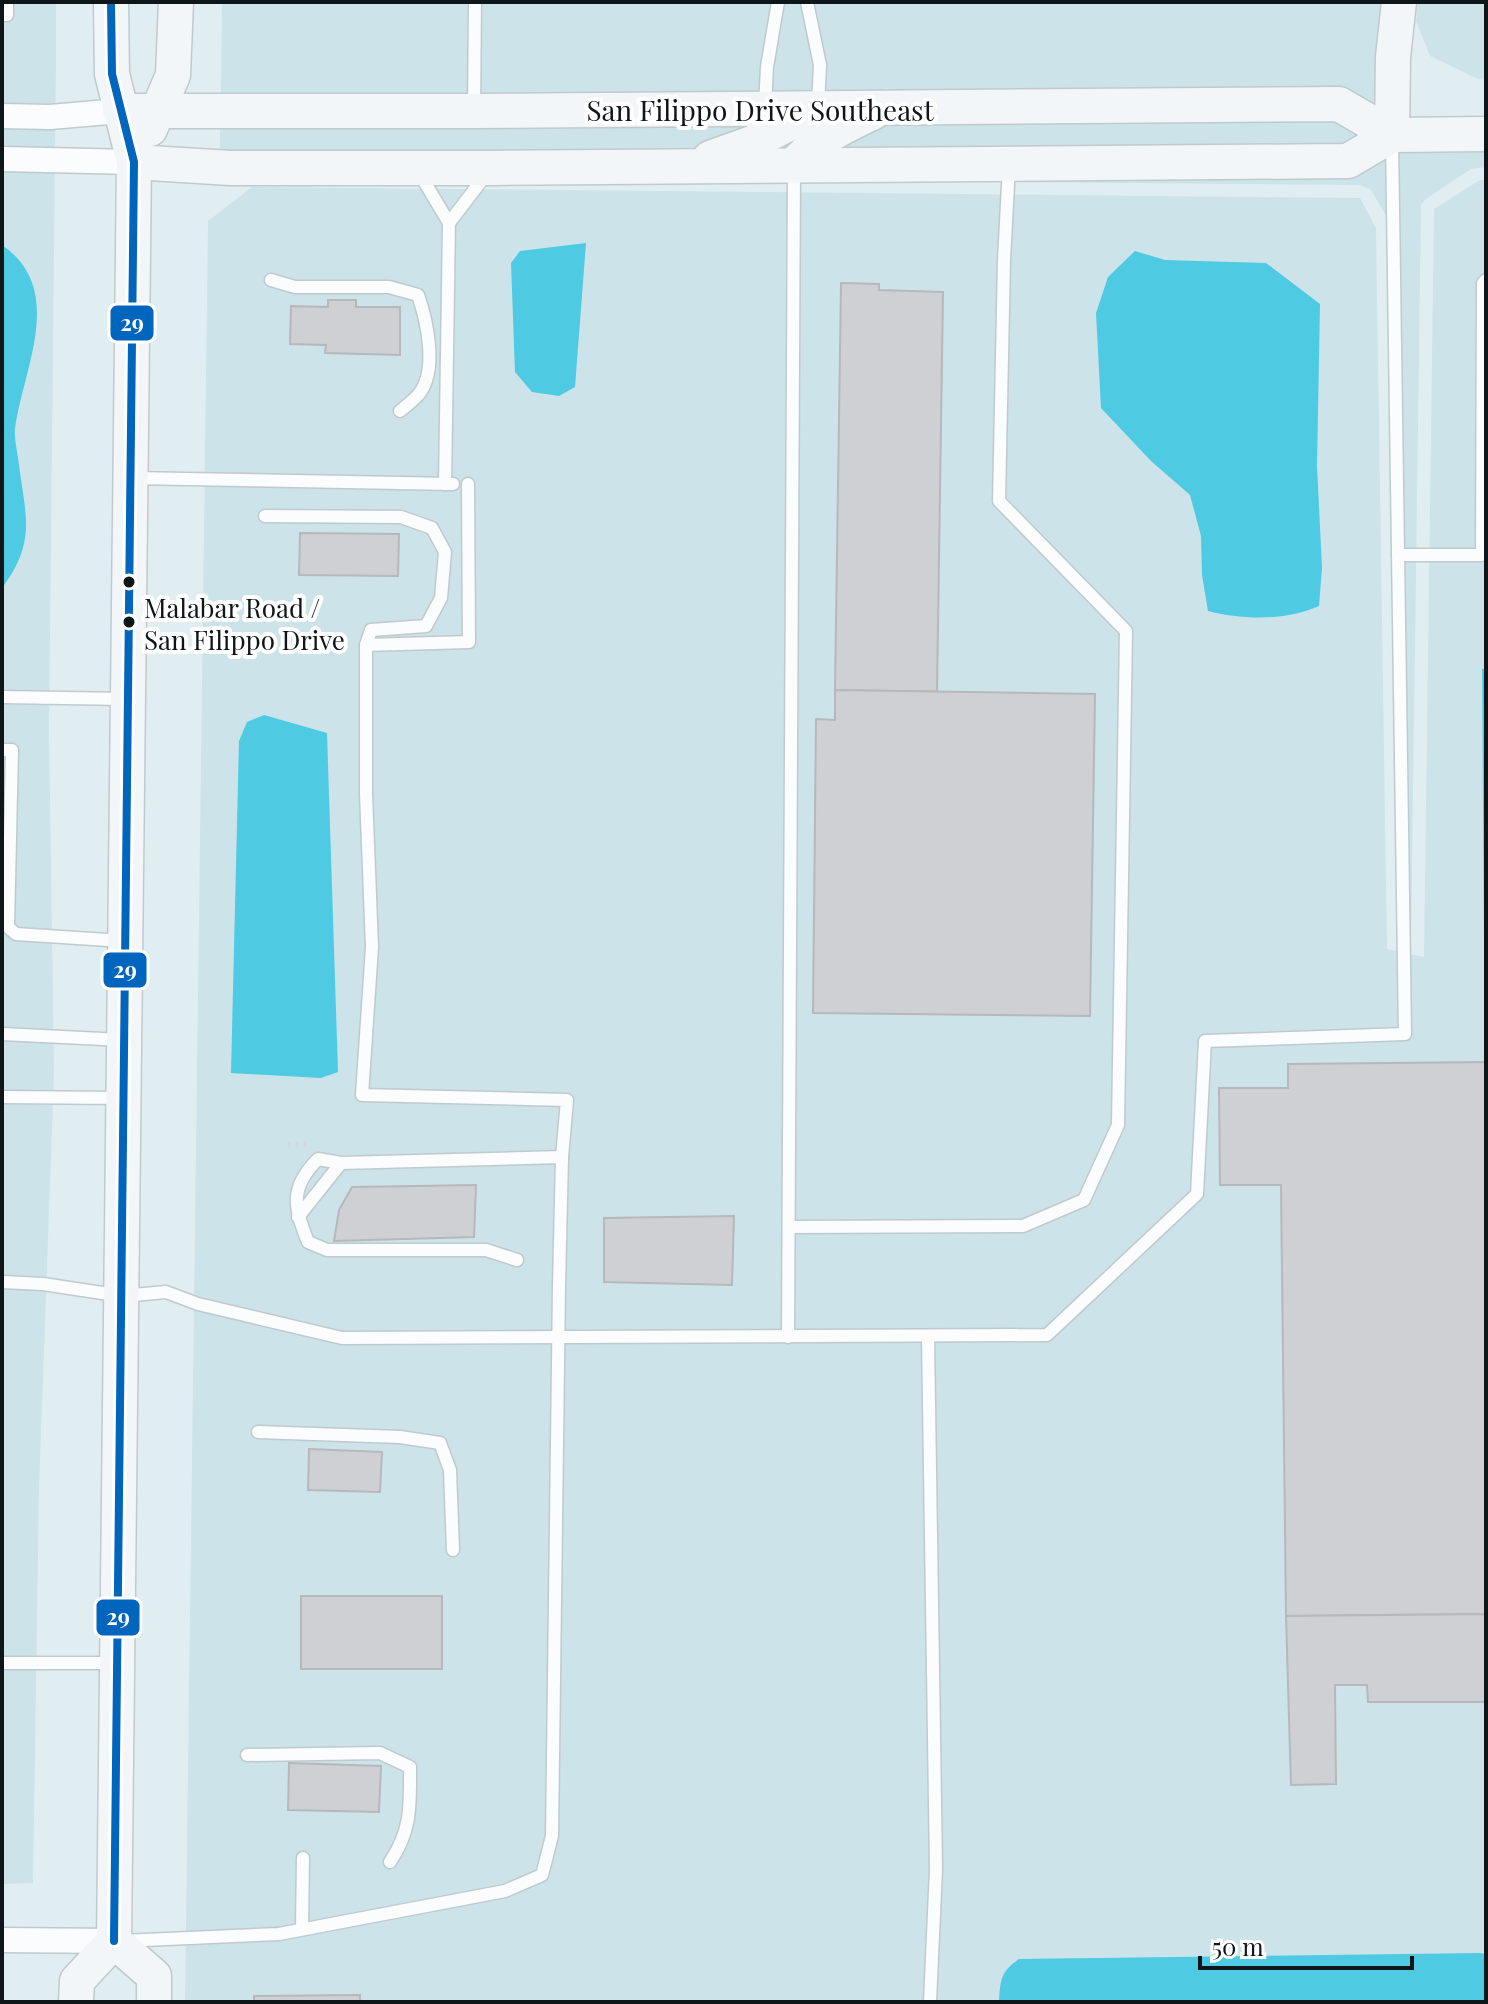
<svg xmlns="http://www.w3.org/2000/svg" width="1488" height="2004" font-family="'Playfair Display',serif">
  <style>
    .built { fill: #cce3e9 }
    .water { fill: #4ecae3 }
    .building { fill: #ced0d3; stroke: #b6b8bb; stroke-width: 2 }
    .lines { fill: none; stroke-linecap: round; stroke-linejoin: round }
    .lane-casing { stroke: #c0cacd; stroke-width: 15 }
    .street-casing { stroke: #c0cacd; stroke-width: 27 }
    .secondary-casing { stroke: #c0cacd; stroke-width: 37 }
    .path { stroke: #d4d8d9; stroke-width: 5; stroke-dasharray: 2 6; stroke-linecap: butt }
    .lane { stroke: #fafcfd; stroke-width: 12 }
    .street { stroke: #fafcfd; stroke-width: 24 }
    .secondary { stroke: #f2f6f8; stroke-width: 34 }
    .bus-1-casing { stroke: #fff; stroke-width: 14 }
    .bus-1 { stroke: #0065bd; stroke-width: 8 }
    .bus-dot { fill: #0e1619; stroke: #fff; stroke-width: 3 }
    .labels { text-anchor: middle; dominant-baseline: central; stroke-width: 8; stroke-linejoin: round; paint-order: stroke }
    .bus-label { font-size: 26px; fill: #0e1619; stroke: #fff; text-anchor: start }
    .street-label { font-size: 28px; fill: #0e1619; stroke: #fff }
    .line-badge { stroke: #fff; stroke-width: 3 }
    .badge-label { font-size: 22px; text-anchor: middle; font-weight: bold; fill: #fff }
  </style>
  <rect width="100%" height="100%" fill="#e1eef1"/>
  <g class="built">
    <polygon points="2,2 56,2 56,59 49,729 54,1074 39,1488 33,1883 2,1884"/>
    <polygon points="222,2 1382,2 1376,57 1376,109 891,93 887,88 877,93 827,94 823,88 813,94 221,97"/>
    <polygon points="1418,2 1486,2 1486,80 1478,79 1430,56 1416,21"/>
    <polygon points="1334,119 1362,135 1343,147 831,150 885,122"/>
    <polygon points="758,123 684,152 220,152 220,126"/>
    <polygon points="1486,148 1486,167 1471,169 1426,199 1421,205 1411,942 1401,940 1390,222 1371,190 1360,185 802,180 1392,153 1397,156 1401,150"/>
    <polygon points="1480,180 1486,180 1486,669 1482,669 1486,940 1486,2002 185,2002 208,221 252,187 1360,198 1376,228 1387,949 1424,957 1434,209"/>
  </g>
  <g class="water">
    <polygon points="586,243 575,387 559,396 532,392 515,372 511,263 520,251"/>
    <path d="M2 245C67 290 23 368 15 429 14 440 18 454 19 465 26 518 36 542 2 588Z"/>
    <path d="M1135 251 1165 260 1266 263 1320 304 1317 466 1322 568 1319 606C1285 621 1243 620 1208 611L1202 575 1201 536 1190 495 1151 461 1101 408 1096 313 1108 277Z"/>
    <polygon points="1482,669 1486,669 1486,940 1484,939"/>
    <polygon points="264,715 327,733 338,1072 321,1078 231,1073 239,741 247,722"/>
    <path d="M1480 1953 1486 1954 1484 2002H999C1000 1980 1001 1971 1019 1959Z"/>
  </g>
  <g class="building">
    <polygon points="841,283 879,284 879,290 943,292 937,692 835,690"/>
    <polygon points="328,300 356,300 356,307 400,307 400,355 325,353 326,345 290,344 291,306 328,307"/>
    <polygon points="300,533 399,534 398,576 299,575"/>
    <polygon points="835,690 1095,694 1090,1016 813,1013 816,719 835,720"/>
    <polygon points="1486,1062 1486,1614 1286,1616 1281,1185 1220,1185 1219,1088 1288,1088 1288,1064"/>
    <polygon points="476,1185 474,1237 334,1241 339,1210 352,1187"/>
    <polygon points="734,1216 732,1285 604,1282 604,1218"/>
    <polygon points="309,1449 382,1452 380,1492 308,1490"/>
    <rect x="301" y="1596" width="141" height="73"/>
    <polygon points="1486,1614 1486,1702 1368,1702 1367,1685 1335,1685 1336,1784 1291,1785 1286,1616"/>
    <polygon points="289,1763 381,1766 379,1812 288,1810"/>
    <polygon points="360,1995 360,2002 254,2002 254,1996"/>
  </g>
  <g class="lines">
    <defs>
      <g id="lane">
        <polyline points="807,2 820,65 818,105"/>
        <polyline points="2,15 7,15 7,2"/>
        <polyline points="765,106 767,67 778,2"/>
        <polyline points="474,111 475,2"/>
        <polyline points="418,171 449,223 445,484"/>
        <polyline points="449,223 488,172"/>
        <path d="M271 280 295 287H389L418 295C427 321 438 370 419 394 414 400 406 406 400 411"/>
        <polyline points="132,478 453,484"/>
        <polyline points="1398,555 1482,555 1483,283 1486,280"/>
        <polyline points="366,645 469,642 468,484"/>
        <polyline points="2,697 127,699"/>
        <polyline points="2,750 12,750 8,927 16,934 123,941"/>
        <polyline points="2,1034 123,1040"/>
        <polyline points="2,1097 123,1098"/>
        <polyline points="298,1217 341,1163"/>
        <polyline points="789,1227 1023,1226 1084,1200 1118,1125 1126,631 999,501 1004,260 1009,166"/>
        <path d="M517 1260 486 1250H327L308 1242C294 1207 289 1188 318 1159L341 1163 562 1157"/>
        <polyline points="2,1282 43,1284 122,1296 166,1292 198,1304 342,1338 1047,1335 1197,1194 1205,1041 1405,1034 1392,139"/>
        <polyline points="928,1336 936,1869 930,2002"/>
        <polyline points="788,1337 794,169"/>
        <polyline points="258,1432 400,1437 440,1443 450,1470 453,1550"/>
        <polyline points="2,1663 115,1663"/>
        <path d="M247 1755 380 1753 410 1767C410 1804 412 1830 390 1862"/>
        <polyline points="302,1929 303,1858"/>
        <polyline points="122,1941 279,1934 505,1891 542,1875 552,1836 559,1286 562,1157 567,1100 362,1095 372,947 366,793 366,645 371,630 426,626 441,598 445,552 432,528 401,517 265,516"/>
      </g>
      <g id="street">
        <polyline points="2,116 50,117 120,111"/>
        <polyline points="2,159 134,162"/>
        <polyline points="2,1940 114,1941"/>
      </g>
      <g id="secondary">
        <polyline points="111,2 112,74 134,162 114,1941"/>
        <polyline points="120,111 474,111 1339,104 1392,135"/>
        <polyline points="150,129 173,75 176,2"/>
        <polyline points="1392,135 1393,57 1399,2"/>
        <polyline points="710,158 752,143 815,110"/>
        <polyline points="134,162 230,168 492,168 1348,161 1392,135 1486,134"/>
        <path d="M794 165C816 139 843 127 874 112"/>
        <polyline points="114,1941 154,1976 154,2002"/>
        <polyline points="76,2002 77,1981 114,1941"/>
      </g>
    </defs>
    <use href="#lane" class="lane-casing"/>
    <use href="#street" class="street-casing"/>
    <use href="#secondary" class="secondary-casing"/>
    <polyline class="path" points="288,1145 307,1144"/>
    <use href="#lane" class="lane"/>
    <use href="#street" class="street"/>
    <use href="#secondary" class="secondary"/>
    <defs>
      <polyline id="bus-1" points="111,2 112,74 134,162 114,1941"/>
    </defs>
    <use href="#bus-1" class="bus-1-casing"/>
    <use href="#bus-1" class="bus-1"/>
  </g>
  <g class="bus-dot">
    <circle cx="129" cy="582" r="7"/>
    <circle cx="129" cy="622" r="7"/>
  </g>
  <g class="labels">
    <g class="bus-label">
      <text x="144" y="607">Malabar Road /<tspan x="144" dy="32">San Filippo Drive</tspan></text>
    </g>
    <g class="street-label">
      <text x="760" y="109">San Filippo Drive Southeast</text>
    </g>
  </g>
  <g class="line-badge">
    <rect x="109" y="304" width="46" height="38" rx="8" fill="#0065bd"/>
    <rect x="102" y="951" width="46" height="38" rx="8" fill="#0065bd"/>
    <rect x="95" y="1598" width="46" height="39" rx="8" fill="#0065bd"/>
  </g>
  <g class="badge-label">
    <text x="132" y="331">29</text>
    <text x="125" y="978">29</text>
    <text x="118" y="1625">29</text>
  </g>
  <rect width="1488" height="2004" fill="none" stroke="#0e1619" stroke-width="8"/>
  <path d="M1200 1956v12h212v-12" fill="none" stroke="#0e1619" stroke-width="4"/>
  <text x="1212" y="1956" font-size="24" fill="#0e1619" stroke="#ffffff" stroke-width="6" paint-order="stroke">50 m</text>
</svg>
